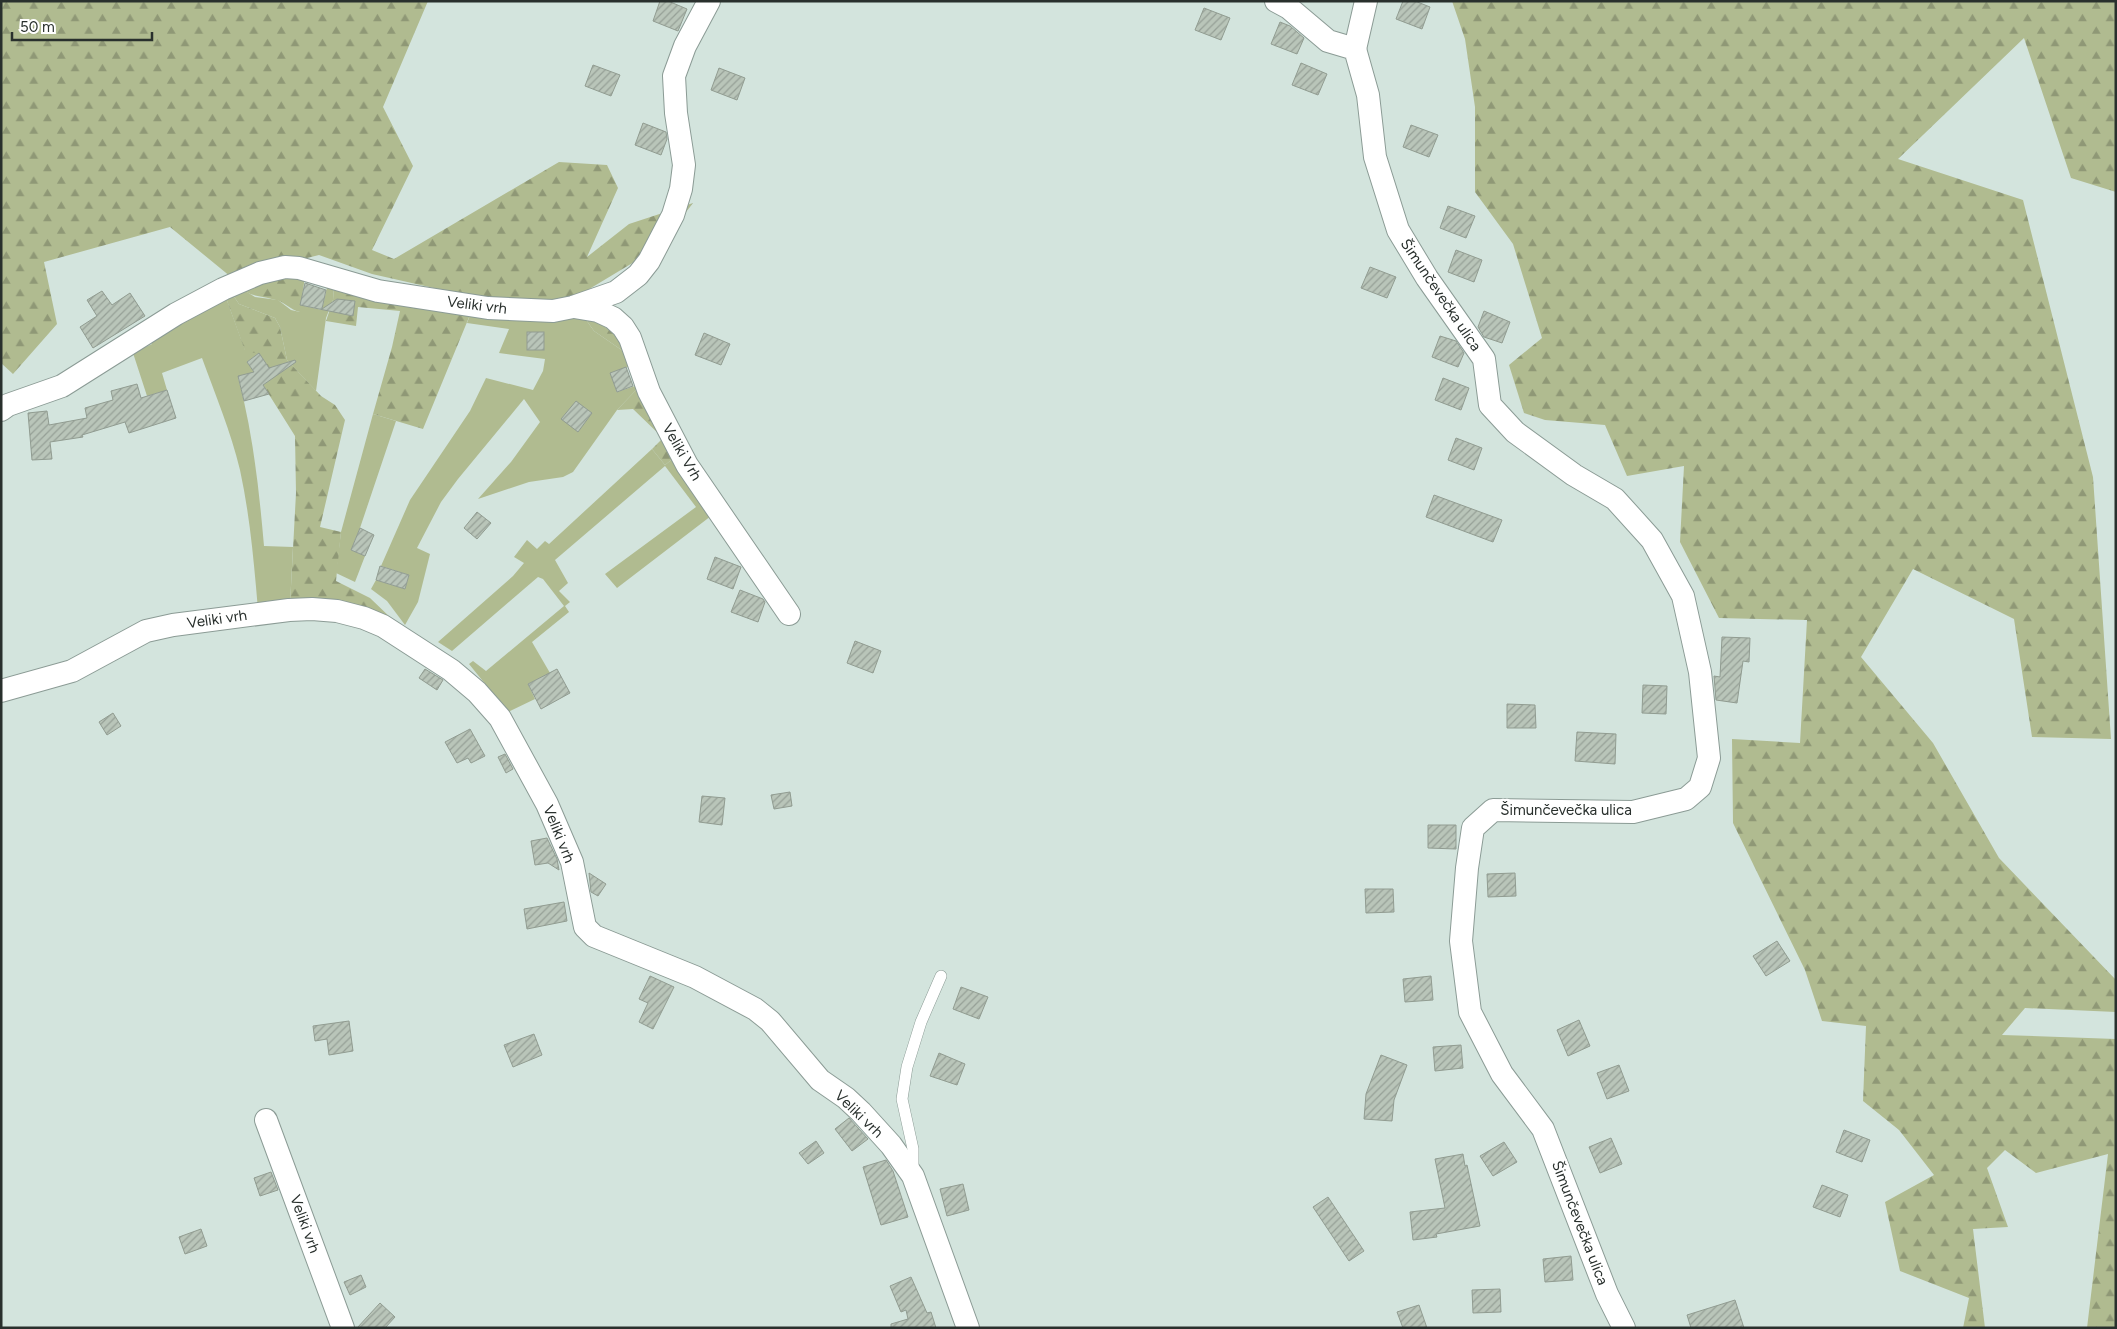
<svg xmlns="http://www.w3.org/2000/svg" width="2117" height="1329" font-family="Figtree,sans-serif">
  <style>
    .green { fill: #b0bb90 }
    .forest { fill: url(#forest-firs) }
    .building { fill: url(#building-hatch); stroke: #919c91 }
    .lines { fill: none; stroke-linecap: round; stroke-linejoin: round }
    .lane-casing { stroke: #8b9b95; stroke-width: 12 }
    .street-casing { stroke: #8b9b95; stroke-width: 24 }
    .lane { stroke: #fff; stroke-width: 11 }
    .street { stroke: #fff; stroke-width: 22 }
    .labels { text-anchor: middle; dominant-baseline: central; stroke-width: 4.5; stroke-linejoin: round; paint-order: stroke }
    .street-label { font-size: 15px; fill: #29302d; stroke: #fff }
  </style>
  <defs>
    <pattern id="forest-firs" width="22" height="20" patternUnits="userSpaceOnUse" patternTransform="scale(1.25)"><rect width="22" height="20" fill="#b0bb90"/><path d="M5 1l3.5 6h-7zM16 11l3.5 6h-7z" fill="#8f9876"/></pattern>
    <pattern id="building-hatch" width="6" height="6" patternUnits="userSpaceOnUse" patternTransform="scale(1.25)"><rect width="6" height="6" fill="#b9c5b9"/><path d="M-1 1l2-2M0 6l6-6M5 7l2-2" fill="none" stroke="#96a097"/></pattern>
  </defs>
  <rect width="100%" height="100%" fill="#d3e4dd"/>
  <g class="green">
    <polygon points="239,287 255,297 278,300 291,310 300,312 300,305 322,310 327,287 334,287 333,300 326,318 316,391 287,360 280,327 275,318 239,304 231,292"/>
    <path d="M225 295 245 350 259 353 247 362 254 372 238 377C253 433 259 489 264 546L293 547 290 605 258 610C254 563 250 516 240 470 231 432 215 394 202 358L162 373 167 390 147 396 133 353 152 344 150 338Z"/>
    <polygon points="472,310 584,317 594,331 623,351 628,367 611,373 617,392 635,386 639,387 617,410 573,472 563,477 529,482 478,499 511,462 540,422 524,399 458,479 441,502 417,548 430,554 418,602 405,625 387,601 371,589 376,580 405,589 409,575 381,566 410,500 470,411 486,378 533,390 543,371 545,359 499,353 509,329 467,323"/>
    <polygon points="373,414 396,421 360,528 351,550 365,556 355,582 336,573 341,532"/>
    <polygon points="652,449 665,465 675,457 711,516 617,588 605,574 696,507 665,466 555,560 568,583 559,591 570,602 565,606 569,612 532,642 550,673 528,684 535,699 508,712 469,664 473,661 486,671 564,606 543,579 538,577 452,651 438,642 513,576 524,563 514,557 527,540 537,549 545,541 549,544"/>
  </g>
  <g class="forest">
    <polygon points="1,1 428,1 383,107 413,166 372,250 394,259 559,162 607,165 618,188 587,257 629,224 693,203 659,247 576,297 526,302 447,291 372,274 319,255 231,277 170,227 44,262 57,324 13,374 1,363"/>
    <polygon points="1452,1 2116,1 2116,192 2071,178 2024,38 1898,159 2023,200 2093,477 2111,739 2032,737 2014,619 1913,569 1861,657 1933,743 1999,858 2116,980 2116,1012 2025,1008 2002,1035 2116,1039 2116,1328 2087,1328 2108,1154 2036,1173 2005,1150 1987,1168 2008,1227 1973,1229 1985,1328 1963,1328 1969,1298 1900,1271 1885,1202 1934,1175 1899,1130 1863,1101 1866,1026 1822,1021 1805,970 1733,823 1732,739 1800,743 1807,620 1719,618 1680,542 1684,466 1627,476 1605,425 1545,420 1524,413 1509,365 1542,338 1513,244 1475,192 1475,107 1465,39"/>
    <path d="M305 276 300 312C290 310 285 302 276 300 261 295 251 298 240 287L256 278Z"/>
    <polygon points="334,287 472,310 423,429 373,414 392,347 400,311 358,307 356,326 326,321 333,300"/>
    <polygon points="231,292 239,304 275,318 280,327 287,360 321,396 335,405 345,420 320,527 341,532 336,581 370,598 393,620 290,605 296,493 295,436 263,385 275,376 259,354 245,351 225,295"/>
    <path d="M584 317C603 325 616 330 623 351L594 331Z"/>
    <polygon points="639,387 675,457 665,465 652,449 663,438 633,409 617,410"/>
  </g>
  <g class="building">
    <polygon points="660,1 668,1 687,9 678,31 653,21"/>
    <polygon points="1403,1 1415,1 1430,7 1422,29 1396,19"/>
    <polygon points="1204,8 1230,18 1221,40 1195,30"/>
    <polygon points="1280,22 1290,26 1304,38 1297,54 1271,44"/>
    <polygon points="1301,63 1327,74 1318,95 1292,85"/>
    <polygon points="593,65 620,75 611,96 585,86"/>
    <polygon points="719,68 745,78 737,100 711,90"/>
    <polygon points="643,123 666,132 667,139 661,155 635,145"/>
    <polygon points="1411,125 1438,135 1429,157 1403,147"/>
    <polygon points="1448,206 1475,216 1466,238 1440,228"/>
    <polygon points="1456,250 1482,260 1474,282 1448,272"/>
    <polygon points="1370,267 1396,277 1387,298 1361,288"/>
    <polygon points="305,283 326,290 322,309 337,299 355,301 353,316 300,305"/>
    <polygon points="102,291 112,305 130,293 145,316 93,348 80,327 97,316 87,300"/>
    <polygon points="1484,311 1510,322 1502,343 1484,337 1478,327"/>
    <rect x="527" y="332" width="17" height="18"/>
    <polygon points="704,333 730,344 721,365 695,355"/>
    <polygon points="1440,336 1456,341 1464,353 1458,367 1432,357"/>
    <polygon points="259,353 269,368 295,360 296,362 263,385 269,394 244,401 238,376 254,372 247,362"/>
    <polygon points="626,367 633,386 617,392 610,373"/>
    <polygon points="1443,378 1469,388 1461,410 1435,400"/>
    <polygon points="137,384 141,398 167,390 176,418 129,433 125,422 82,435 83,437 50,442 52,459 32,460 28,413 47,411 49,425 87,418 85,408 113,400 111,391"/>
    <polygon points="576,401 592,413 578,432 561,419"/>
    <polygon points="1456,438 1482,448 1474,470 1448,460"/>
    <polygon points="1434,495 1502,520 1493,542 1426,517"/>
    <polygon points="477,512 491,523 477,539 464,528"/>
    <polygon points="360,528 374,535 365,556 351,550"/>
    <polygon points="715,557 741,567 733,589 707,579"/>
    <polygon points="380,566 409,575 405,589 376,580"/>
    <polygon points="740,590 763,599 765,602 758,622 731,612"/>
    <polygon points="1722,637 1750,638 1749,662 1743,661 1737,703 1716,700 1714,676 1720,677"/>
    <polygon points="855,641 881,651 873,673 847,663"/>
    <polygon points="425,669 443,680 437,690 419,678"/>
    <polygon points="557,669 570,693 541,709 528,684"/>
    <polygon points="1643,685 1667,686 1666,714 1642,713"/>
    <polygon points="1507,704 1535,705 1536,728 1507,728"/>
    <polygon points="113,713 121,726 107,735 99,722"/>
    <polygon points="470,729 485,756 471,763 468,758 457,763 445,742"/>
    <polygon points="1577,732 1616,734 1615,764 1575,761"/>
    <polygon points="505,754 513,769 506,773 498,757"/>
    <polygon points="790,792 792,806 774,809 771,795"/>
    <polygon points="702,796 725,798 722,825 699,822"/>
    <polygon points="1428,825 1456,825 1456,849 1428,848"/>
    <polygon points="547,838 557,859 559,870 548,863 535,865 531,841"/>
    <polygon points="589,873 606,884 598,896 591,892"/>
    <polygon points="1515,873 1516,896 1488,897 1487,874"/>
    <polygon points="1365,889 1393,889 1394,912 1366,913"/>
    <polygon points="564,902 567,921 527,929 524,909"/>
    <polygon points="1777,941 1790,961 1766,976 1753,956"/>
    <polygon points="650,976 674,987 653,1029 639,1022 648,1003 639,999"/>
    <polygon points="1431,976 1433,1000 1405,1002 1403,979"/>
    <polygon points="961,987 988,997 979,1019 953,1009"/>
    <polygon points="1579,1020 1590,1046 1568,1056 1557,1030"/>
    <polygon points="349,1021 353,1051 329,1055 327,1039 315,1041 313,1026"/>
    <polygon points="534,1034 542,1055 513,1067 504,1045"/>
    <polygon points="1461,1045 1463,1068 1435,1071 1433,1047"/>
    <polygon points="939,1053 965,1064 957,1085 930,1076"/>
    <polygon points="1381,1055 1407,1065 1394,1100 1392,1121 1364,1119 1366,1094"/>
    <polygon points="1619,1065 1629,1091 1607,1099 1597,1073"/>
    <polygon points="849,1118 868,1139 852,1151 835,1129"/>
    <polygon points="1844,1130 1870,1140 1862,1162 1836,1152"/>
    <polygon points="1611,1138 1622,1164 1600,1173 1589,1147"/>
    <polygon points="816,1141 824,1153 808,1164 799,1153"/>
    <polygon points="1504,1142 1517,1162 1493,1176 1480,1156"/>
    <polygon points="1463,1154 1465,1166 1467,1165 1480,1226 1436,1234 1437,1237 1413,1240 1410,1212 1445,1208 1435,1159"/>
    <polygon points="886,1160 893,1171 908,1217 881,1225 863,1167"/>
    <polygon points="271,1172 278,1190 260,1196 254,1178"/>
    <polygon points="963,1184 969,1210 947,1216 940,1189"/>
    <polygon points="1822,1185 1848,1195 1840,1217 1813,1207"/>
    <polygon points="1328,1197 1364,1251 1349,1261 1313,1207"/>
    <polygon points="201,1229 207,1246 185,1254 179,1237"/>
    <polygon points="1571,1256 1573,1280 1545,1282 1543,1259"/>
    <polygon points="361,1275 366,1287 350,1295 344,1282"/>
    <polygon points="911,1277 927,1313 931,1312 936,1328 891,1328 891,1324 908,1319 906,1310 901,1312 890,1286"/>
    <polygon points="1500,1289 1501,1312 1473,1313 1472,1290"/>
    <polygon points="1735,1300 1744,1328 1691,1328 1687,1315"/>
    <polygon points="380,1303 395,1317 385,1328 357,1328"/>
    <polygon points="1419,1305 1427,1328 1403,1328 1397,1312"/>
  </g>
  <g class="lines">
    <defs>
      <polyline id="lane" points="913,1172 913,1149 902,1099 907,1067 921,1022 941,976"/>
      <g id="street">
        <polyline points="1276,1 1289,8 1328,41 1355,49 1368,95 1375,157 1398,230 1427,278 1484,359 1490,405 1515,432 1574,475 1615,499 1652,540 1683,596 1700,672 1709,758 1700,787 1686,799 1633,812 1493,810 1473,828 1467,868 1461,941 1470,1012 1502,1074 1543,1129 1607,1294 1624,1328"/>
        <polyline points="1355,49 1366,1"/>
        <polyline points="574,307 598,311 613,318 623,327 630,338 649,392 687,465 789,614"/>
        <polyline points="1,410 8,405 62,386 176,314 223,289 260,273 285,267 299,268 378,291 488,308 553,311 573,307 616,292 638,275 649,261 673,215 681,189 684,165 676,113 674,76 685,46 709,1"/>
        <polyline points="1,691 72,671 146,631 173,625 289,610 312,609 337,611 364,618 383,626 451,670 477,692 500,718 547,804 572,862 585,927 594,936 695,977 755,1009 770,1021 820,1080 846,1098 861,1112 891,1145 913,1176 968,1328"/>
        <polyline points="266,1120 343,1328"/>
      </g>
    </defs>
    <use href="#lane" class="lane-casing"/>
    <use href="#street" class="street-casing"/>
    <use href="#lane" class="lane"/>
    <use href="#street" class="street"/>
  </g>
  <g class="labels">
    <g class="street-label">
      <text transform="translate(1441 295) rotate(56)">Šimunčevečka ulica</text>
      <text transform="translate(477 305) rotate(7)">Veliki vrh</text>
      <text transform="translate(682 452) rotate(60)">Veliki Vrh</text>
      <text transform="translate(217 619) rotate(-8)">Veliki vrh</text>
      <text x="1566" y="810">Šimunčevečka ulica</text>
      <text transform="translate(559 834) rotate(68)">Veliki vrh</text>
      <text transform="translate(859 1114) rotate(44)">Veliki vrh</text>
      <text transform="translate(1580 1223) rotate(69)">Šimunčevečka ulica</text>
      <text transform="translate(305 1224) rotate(70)">Veliki vrh</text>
    </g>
  </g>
  <rect width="2117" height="1329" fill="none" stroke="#29302d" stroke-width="5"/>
  <path d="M12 32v8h140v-8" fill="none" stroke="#29302d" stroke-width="2.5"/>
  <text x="20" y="32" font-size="15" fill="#29302d" stroke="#ffffff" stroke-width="4" paint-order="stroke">50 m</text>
</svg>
